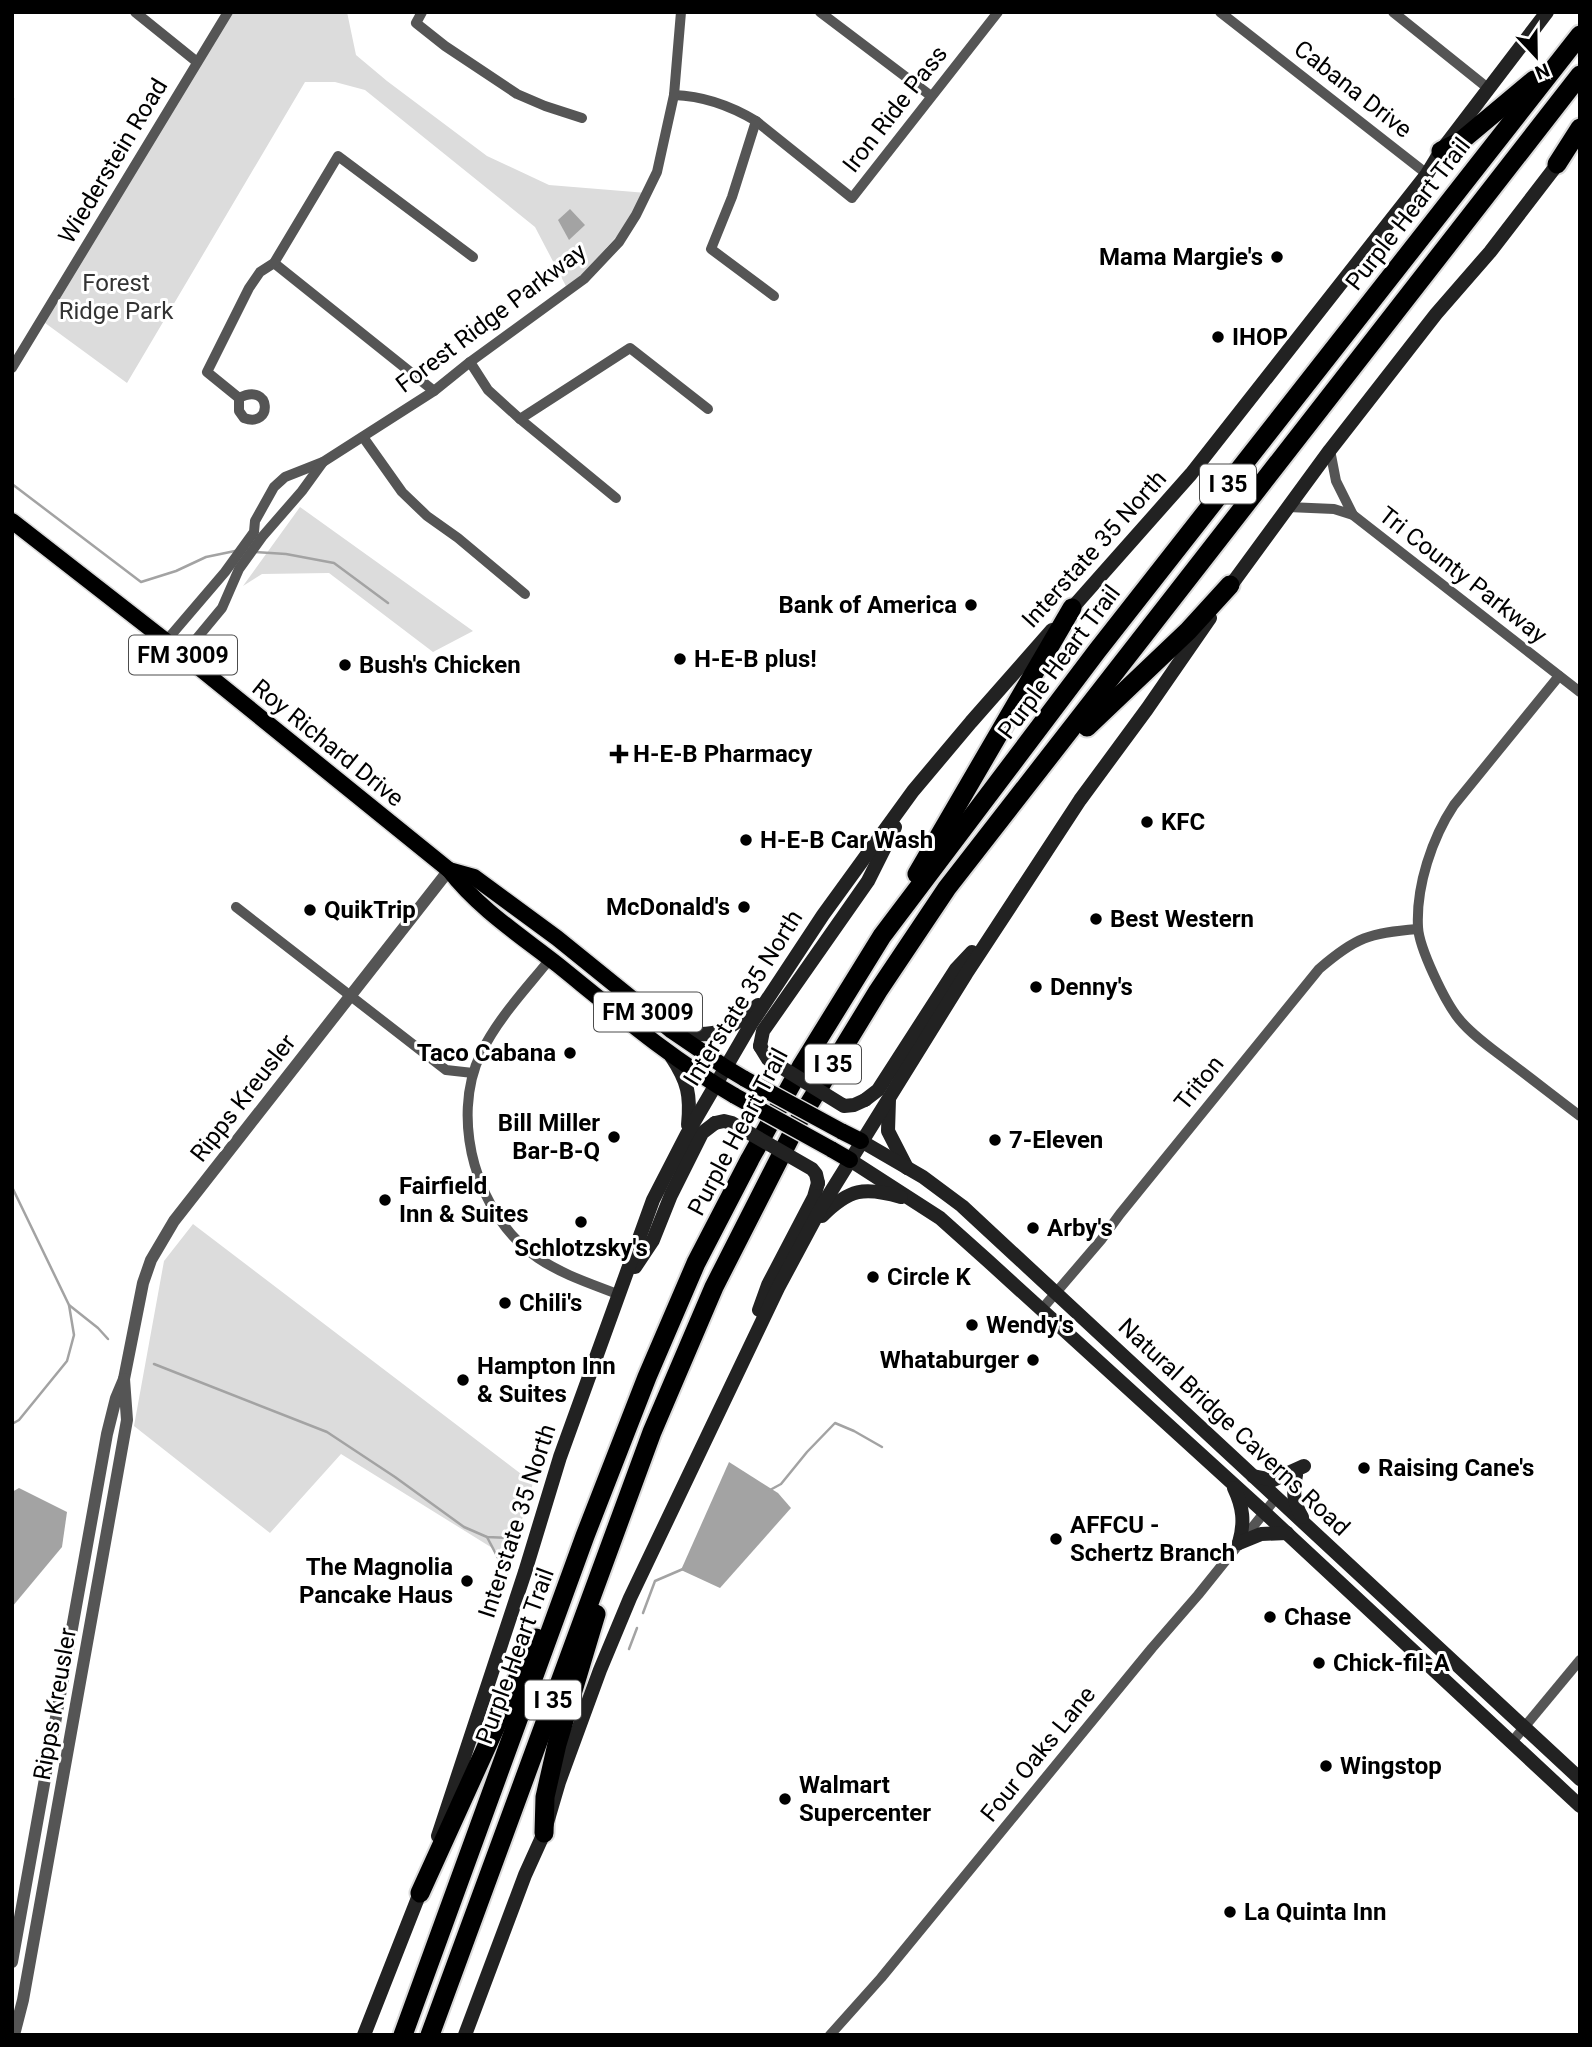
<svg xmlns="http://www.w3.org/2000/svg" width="1592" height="2047" font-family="Roboto,sans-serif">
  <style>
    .green { fill: #dcdcdc }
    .water { fill: #a3a3a3 }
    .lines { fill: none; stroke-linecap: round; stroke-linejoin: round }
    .stream { stroke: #a3a3a3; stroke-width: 2.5 }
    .primary-casing { stroke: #dbdbdb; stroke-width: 19 }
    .motorway-casing { stroke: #dbdbdb; stroke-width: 23 }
    .minor { stroke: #555; stroke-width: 10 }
    .tertiary { stroke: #555; stroke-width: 12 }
    .secondary { stroke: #222; stroke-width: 14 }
    .primary { stroke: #000; stroke-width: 16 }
    .motorway { stroke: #000; stroke-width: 19 }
    .primary-bridge-casing { stroke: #dbdbdb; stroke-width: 19; stroke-linecap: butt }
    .secondary-bridge { stroke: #222; stroke-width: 14 }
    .primary-bridge { stroke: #000; stroke-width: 16 }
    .poi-dot { fill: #000; stroke: #fff; stroke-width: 2.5 }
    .labels { text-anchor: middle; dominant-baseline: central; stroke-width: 6; stroke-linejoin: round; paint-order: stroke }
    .shield { fill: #fff; stroke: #4c4c4c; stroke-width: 2 }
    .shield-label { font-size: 23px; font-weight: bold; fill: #000 }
    .street-label { font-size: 24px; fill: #000; stroke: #fff }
    .poi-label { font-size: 24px; font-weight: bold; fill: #000; stroke: #fff; text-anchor: start }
    .park-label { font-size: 24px; fill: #333; stroke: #fff }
  </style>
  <rect width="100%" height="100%" fill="#fff"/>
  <g class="green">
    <polygon points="228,12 347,12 356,55 387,81 487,156 549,185 647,193 636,215 568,290 535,227 365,90 335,82 305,82 127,383 41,320"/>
    <polygon points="300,507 473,631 433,652 329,573 262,574 243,586"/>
    <polygon points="193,1224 533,1483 510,1559 341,1454 270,1533 134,1426 164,1261"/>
  </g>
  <g class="water">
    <polygon points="570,209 585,225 569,240 558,220"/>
    <polygon points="729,1462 778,1493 791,1508 720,1588 681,1570"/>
    <polygon points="19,1488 67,1512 62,1547 12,1607 12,1492"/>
  </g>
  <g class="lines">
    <g class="stream">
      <polyline points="12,100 13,99"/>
      <polyline points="12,484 141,582 176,571 206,557 235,551"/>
      <polyline points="255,552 286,554 334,563 388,603"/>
      <polyline points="12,1187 69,1305 74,1335 67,1361 19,1420 12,1424"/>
      <polyline points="69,1305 98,1328 108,1339"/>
      <polyline points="154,1364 327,1432 395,1477 464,1527 487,1537 512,1538"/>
      <polyline points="770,1490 781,1484 807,1452 835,1423 854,1431 882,1447"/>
      <polyline points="487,1537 508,1577"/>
      <polyline points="643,1613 655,1581 683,1569"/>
      <polyline points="629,1649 637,1628"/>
    </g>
    <defs>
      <g id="primary">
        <path d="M12 521 166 641 449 870C478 908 521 936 558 965 615 1011 671 1059 735 1096"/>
        <polyline points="449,870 474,877 557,938 672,1031 725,1067 745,1079"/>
        <polyline points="841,1131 861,1141"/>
        <polyline points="831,1149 850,1160"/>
      </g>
      <g id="motorway">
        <polyline points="1441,151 1461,141 1534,80"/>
        <polyline points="1557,164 1580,128"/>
        <polyline points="1087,727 1188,631 1230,585"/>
        <polyline points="917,874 1072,608"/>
        <polyline points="544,1833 545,1797 557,1744 596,1614"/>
        <polyline points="420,1893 536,1638"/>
        <polyline points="403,2035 585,1536 647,1377 696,1263 750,1159 801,1067 882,936 1097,651 1580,35"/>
        <polyline points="430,2035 652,1432 714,1287 798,1122 878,991 947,888 1580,75"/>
      </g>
    </defs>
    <use href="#primary" class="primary-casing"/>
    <use href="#motorway" class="motorway-casing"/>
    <g class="minor">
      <polyline points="135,12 197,62"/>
      <polyline points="422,12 416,23 445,46 517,94 545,106 582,118"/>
      <polyline points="820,12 931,96"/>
      <polyline points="1220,12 1427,174"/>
      <polyline points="1393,12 1489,89"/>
      <path d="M674 95C704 96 731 106 756 121L852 198 998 12"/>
      <polyline points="756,121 732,197 711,249 774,296"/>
      <polyline points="274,263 434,391"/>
      <polyline points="470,362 488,390 520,419 616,498"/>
      <polyline points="12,368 228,12"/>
      <path d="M239 398V411L244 418C273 429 272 381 239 398L207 372 249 288 260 272 274 263 338 156 473 257"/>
      <polyline points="520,419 630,348 708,409"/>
      <polyline points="363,437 402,492 427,516 458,538 525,594"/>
      <polyline points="1330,450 1336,481 1353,515"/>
      <polyline points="1288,507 1334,509 1353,515 1580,692"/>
      <polyline points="166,641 225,572 254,532 255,521 274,487 285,477 323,462 434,391 470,362 584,279 619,242 636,215 657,172 674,95 681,12"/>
      <polyline points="183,655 222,608 239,569 262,537 302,491 323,462"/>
      <path d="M1559 676 1454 805C1432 838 1416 886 1418 927 1419 948 1445 1002 1459 1019 1472 1035 1491 1048 1508 1061 1532 1079 1556 1098 1580 1116"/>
      <polyline points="236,907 446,1070 473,1073"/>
      <path d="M550 959C526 989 498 1018 481 1053 449 1119 477 1217 538 1258 563 1275 592 1284 620 1295"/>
      <path d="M1042 1309 1101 1240 1120 1214 1319 969C1356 937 1369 933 1418 929"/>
      <polyline points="1512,1742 1580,1660"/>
      <polyline points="830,2035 881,1978 1152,1648 1198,1595 1276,1498"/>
    </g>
    <g class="tertiary">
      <polyline points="12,1962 107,1434 116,1398 124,1379 143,1283 151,1260 174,1221 449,870"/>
      <polyline points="14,2035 23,2000 127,1420 124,1379"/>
    </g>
    <g class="secondary">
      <polyline points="1226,592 1330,450 1436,314 1490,252 1563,157"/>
      <polyline points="1066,615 1191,474 1427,174 1441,151 1547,12"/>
      <path d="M672 1031C716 1039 725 1033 758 1005"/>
      <polyline points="760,1046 763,1031 868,881 895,827"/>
      <path d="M671 1056C688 1082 691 1095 688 1125"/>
      <polyline points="889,1099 888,1131 907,1168"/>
      <polyline points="865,1100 878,1090 956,969 972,952"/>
      <polyline points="861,1141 923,1177 962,1206 1580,1779"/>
      <polyline points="850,1160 940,1218 987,1260 1264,1512 1580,1806"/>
      <path d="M822 1216C849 1189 864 1186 901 1197"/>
      <polyline points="635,1267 653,1240 671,1195 702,1133 715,1123"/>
      <polyline points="759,1310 768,1285 814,1197 818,1183"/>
      <path d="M1296 1475C1293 1492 1293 1502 1302 1517"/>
      <polyline points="1253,1476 1273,1480 1304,1466"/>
      <path d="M1234 1488C1243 1507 1245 1522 1239 1543"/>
      <polyline points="1239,1543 1261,1534 1287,1533"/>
      <polyline points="438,1836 525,1572 560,1457 653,1200 687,1134 751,1024 823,915 913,791 971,722 1052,630"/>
      <polyline points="364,2035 423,1885"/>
      <polyline points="465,2035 525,1875 544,1833 559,1782 600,1670 630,1598 778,1288 822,1206 966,974 1080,800 1147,709 1210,618"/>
    </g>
    <use href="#primary" class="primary"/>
    <use href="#motorway" class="motorway"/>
    <defs>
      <g id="primary-bridge">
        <polyline points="745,1079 841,1131"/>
        <polyline points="735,1096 831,1149"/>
      </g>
    </defs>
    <use href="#primary-bridge" class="primary-bridge-casing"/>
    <g class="secondary-bridge">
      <polyline points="760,1046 768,1059 844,1106 854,1105 865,1100"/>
      <polyline points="715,1123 724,1121 732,1123 812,1169 816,1174 818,1183"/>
    </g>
    <use href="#primary-bridge" class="primary-bridge"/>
  </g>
  <g class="poi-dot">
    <circle cx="1277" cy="257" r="7"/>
    <circle cx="1218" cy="337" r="7"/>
    <circle cx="971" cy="605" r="7"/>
    <circle cx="680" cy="659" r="7"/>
    <circle cx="345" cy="665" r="7"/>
    <path d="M615.5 743.5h7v7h7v7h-7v7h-7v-7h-7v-7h7z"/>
    <circle cx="1147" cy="822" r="7"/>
    <circle cx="746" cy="840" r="7"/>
    <circle cx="744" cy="907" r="7"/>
    <circle cx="310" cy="910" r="7"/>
    <circle cx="1096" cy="919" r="7"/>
    <circle cx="1036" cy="987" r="7"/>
    <circle cx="570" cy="1053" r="7"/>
    <circle cx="614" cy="1137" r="7"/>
    <circle cx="995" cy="1140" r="7"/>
    <circle cx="385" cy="1200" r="7"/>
    <circle cx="581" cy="1222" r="7"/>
    <circle cx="1033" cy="1228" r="7"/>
    <circle cx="873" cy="1277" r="7"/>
    <circle cx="505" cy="1303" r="7"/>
    <circle cx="972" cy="1325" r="7"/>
    <circle cx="1033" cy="1360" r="7"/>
    <circle cx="463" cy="1380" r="7"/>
    <circle cx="1364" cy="1468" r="7"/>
    <circle cx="1056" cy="1539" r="7"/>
    <circle cx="467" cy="1581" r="7"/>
    <circle cx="1270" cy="1617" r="7"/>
    <circle cx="1319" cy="1663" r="7"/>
    <circle cx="1326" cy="1766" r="7"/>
    <circle cx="785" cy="1799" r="7"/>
    <circle cx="1230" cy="1912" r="7"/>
  </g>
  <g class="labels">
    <g class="shield">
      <rect x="1200" y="464.5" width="56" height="39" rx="5"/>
      <rect x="129" y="635.5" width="108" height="39" rx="5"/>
      <rect x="594" y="992.5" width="108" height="39" rx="5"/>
      <rect x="805" y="1044.5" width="56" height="39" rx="5"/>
      <rect x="525" y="1680.5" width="56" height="39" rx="5"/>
    </g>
    <g class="shield-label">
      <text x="1228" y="484">I 35</text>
      <text x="183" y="655">FM 3009</text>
      <text x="648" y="1012">FM 3009</text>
      <text x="833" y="1064">I 35</text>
      <text x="553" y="1700">I 35</text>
    </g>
    <g class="street-label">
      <text transform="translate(1353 89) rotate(38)">Cabana Drive</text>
      <text transform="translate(895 109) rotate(-52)">Iron Ride Pass</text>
      <text transform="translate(113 161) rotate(-59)">Wiederstein Road</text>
      <text transform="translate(1408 214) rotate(-52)">Purple Heart Trail</text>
      <text transform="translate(491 318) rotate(-37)">Forest Ridge Parkway</text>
      <text transform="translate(1094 549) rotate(-48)">Interstate 35 North</text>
      <text transform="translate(1463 575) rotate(38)">Tri County Parkway</text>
      <text transform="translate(1059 662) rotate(-53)">Purple Heart Trail</text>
      <text transform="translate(328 743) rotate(39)">Roy Richard Drive</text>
      <text transform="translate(743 998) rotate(-58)">Interstate 35 North</text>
      <text transform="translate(1199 1083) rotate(-51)">Triton</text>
      <text transform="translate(243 1098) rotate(-52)">Ripps Kreusler</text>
      <text transform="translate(738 1132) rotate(-62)">Purple Heart Trail</text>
      <text transform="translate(1234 1427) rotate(43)">Natural Bridge Caverns Road</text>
      <text transform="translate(517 1521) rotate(-72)">Interstate 35 North</text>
      <text transform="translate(515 1656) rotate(-70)">Purple Heart Trail</text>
      <text transform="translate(55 1704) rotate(-80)">Ripps Kreusler</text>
      <text transform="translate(1038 1754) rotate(-51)">Four Oaks Lane</text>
    </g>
    <g class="poi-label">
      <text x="1263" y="257" text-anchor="end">Mama Margie's</text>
      <text x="1232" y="337">IHOP</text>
      <text x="957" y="605" text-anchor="end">Bank of America</text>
      <text x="694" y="659">H-E-B plus!</text>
      <text x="359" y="665">Bush's Chicken</text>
      <text x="633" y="754">H-E-B Pharmacy</text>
      <text x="1161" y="822">KFC</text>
      <text x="760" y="840">H-E-B Car Wash</text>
      <text x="730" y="907" text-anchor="end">McDonald's</text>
      <text x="324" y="910">QuikTrip</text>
      <text x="1110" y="919">Best Western</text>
      <text x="1050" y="987">Denny's</text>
      <text x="556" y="1053" text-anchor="end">Taco Cabana</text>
      <text x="600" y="1123" text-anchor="end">Bill Miller<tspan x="600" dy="28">Bar-B-Q</tspan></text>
      <text x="1009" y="1140">7-Eleven</text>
      <text x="399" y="1186">Fairfield<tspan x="399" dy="28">Inn &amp; Suites</tspan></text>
      <text x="1047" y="1228">Arby's</text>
      <text x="581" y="1248" text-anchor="middle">Schlotzsky's</text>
      <text x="887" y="1277">Circle K</text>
      <text x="519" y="1303">Chili's</text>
      <text x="986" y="1325">Wendy's</text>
      <text x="1019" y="1360" text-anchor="end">Whataburger</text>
      <text x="477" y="1366">Hampton Inn<tspan x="477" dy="28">&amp; Suites</tspan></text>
      <text x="1378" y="1468">Raising Cane's</text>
      <text x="1070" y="1525">AFFCU -<tspan x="1070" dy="28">Schertz Branch</tspan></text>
      <text x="453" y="1567" text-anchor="end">The Magnolia<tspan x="453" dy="28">Pancake Haus</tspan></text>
      <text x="1284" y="1617">Chase</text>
      <text x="1333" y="1663">Chick-fil-A</text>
      <text x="1340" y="1766">Wingstop</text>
      <text x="799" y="1785">Walmart<tspan x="799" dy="28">Supercenter</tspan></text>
      <text x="1244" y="1912">La Quinta Inn</text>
    </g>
    <g class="park-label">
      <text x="116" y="283">Forest<tspan x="116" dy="28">Ridge Park</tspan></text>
    </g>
  </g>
  <rect width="1592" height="2047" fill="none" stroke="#000000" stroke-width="28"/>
  <g transform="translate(1536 56) rotate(158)" stroke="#ffffff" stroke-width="5" paint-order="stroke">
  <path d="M0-5L12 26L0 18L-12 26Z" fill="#000000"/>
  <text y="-10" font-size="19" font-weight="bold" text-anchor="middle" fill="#000000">N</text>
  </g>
</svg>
